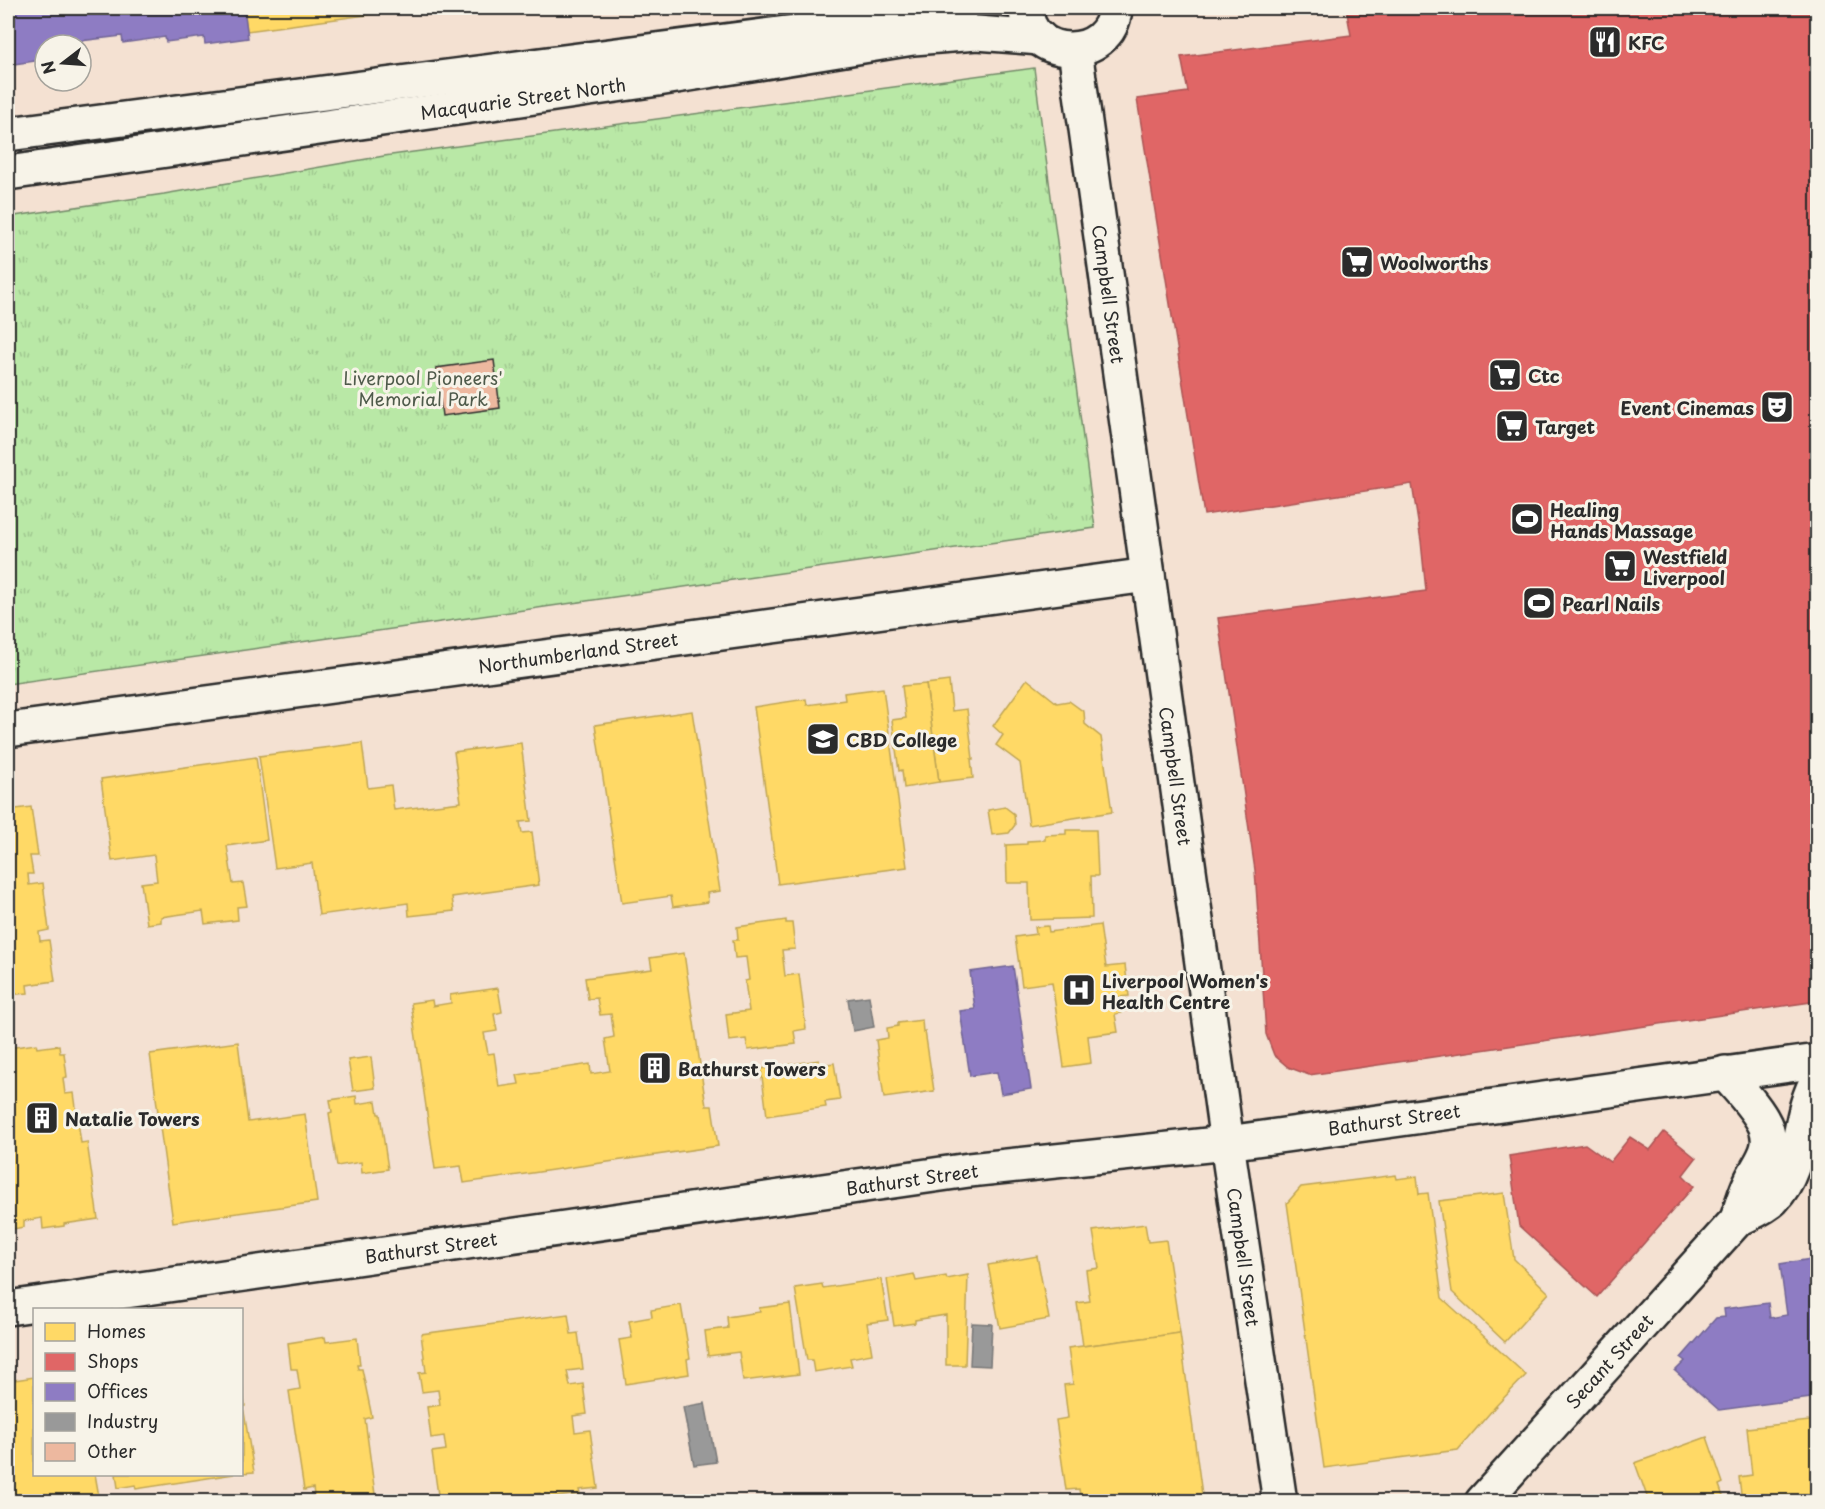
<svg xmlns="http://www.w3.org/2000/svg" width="1825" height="1509" font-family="'Playpen Sans',sans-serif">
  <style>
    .park { fill: url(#park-tufts); stroke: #728a68; stroke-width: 1.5 }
    .homes { fill: #ffd966; stroke: #bfa554; stroke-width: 1.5 }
    .shops { fill: #e06666; stroke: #aa5454; stroke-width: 1.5 }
    .offices { fill: #8e7cc3; stroke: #706495; stroke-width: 1.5 }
    .industry { fill: #999; stroke: #787878; stroke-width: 1.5 }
    .building { fill: #edb89f; stroke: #2b2b2b; stroke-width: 1.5 }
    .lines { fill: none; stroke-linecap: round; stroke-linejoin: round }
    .minor-casing { stroke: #2b2b2b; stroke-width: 38 }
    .tertiary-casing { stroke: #2b2b2b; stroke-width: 38 }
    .minor { stroke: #f7f3e8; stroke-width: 33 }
    .tertiary { stroke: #f7f3e8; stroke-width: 33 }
    .labels { text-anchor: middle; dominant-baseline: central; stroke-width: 6; stroke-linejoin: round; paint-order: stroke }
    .poi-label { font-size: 18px; font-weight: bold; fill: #2b2b2b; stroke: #f7f3e8; text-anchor: start }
    .street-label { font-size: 18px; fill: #2b2b2b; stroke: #f7f3e8 }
    .park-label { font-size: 18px; fill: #4e5a4a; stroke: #f7f3e8 }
  </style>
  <defs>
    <pattern id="park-tufts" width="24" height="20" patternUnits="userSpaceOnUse" patternTransform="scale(1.5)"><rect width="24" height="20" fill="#b9e8a6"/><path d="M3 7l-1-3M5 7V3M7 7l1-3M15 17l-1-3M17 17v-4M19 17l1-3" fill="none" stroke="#9fc78f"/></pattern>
  </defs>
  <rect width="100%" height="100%" fill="#f4e1d2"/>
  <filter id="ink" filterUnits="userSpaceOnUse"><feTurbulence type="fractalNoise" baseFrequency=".0167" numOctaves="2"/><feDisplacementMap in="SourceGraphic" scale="12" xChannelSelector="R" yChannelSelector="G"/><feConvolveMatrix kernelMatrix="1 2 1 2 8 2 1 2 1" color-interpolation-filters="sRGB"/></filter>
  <g filter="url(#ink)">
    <polygon class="park" points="1034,68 1095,528 8,684 8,217 164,194 384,156"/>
    <g class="homes">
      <polygon points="244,8 418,8 247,31"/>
      <polygon points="1027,679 1057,703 1069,701 1084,712 1085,724 1101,737 1112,812 1029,825 1020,763 996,745 1003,735 993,726"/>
      <polygon points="949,681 952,711 967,709 973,759 971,759 973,778 939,782 926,684"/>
      <polygon points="926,684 939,782 904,788 902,770 899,771 892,720 906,718 902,686"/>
      <polygon points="883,688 907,867 778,884 754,707 806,699 807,705 845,700 844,693"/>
      <polygon points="692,711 720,891 707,893 708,902 673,907 671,896 622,903 595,725"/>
      <polygon points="362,743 368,788 391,785 394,810 461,802 454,752 521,743 531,821 520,822 522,833 532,832 539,885 452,897 454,911 409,916 408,903 319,915 312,863 275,868 259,756"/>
      <polygon points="256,757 267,840 227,846 233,884 243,883 247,906 237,907 238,920 205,924 203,911 161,917 161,922 147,924 141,883 157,881 154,855 112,861 101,779"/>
      <polygon points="31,807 38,856 30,856 33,874 28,874 29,885 43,883 49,930 39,932 40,941 49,940 55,981 27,985 28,993 8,995 8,808 8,810"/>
      <polygon points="1005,807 1014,814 1015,825 1009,833 992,835 988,810"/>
      <polygon points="1066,830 1096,830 1098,876 1091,876 1092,918 1030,920 1029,883 1007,883 1006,845 1027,844 1027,841 1045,840 1045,835 1066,834"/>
      <polygon points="786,920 786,923 792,923 795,949 782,950 785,976 799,974 806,1029 794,1031 796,1044 748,1050 746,1039 729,1041 726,1014 749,1011 745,981 749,980 746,957 735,958 733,940 738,940 737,927"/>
      <polygon points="1100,925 1106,967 1125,965 1129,996 1119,997 1121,1013 1115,1014 1118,1032 1088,1036 1091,1063 1064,1067 1052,982 1022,986 1015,937 1036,934 1035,927 1048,926 1049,932"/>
      <polygon points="684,953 706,1106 712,1106 718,1146 464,1183 461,1166 435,1169 411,1003 432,1000 433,1006 451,1003 450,995 498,988 502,1012 494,1014 497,1031 484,1033 488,1054 494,1053 499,1087 519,1084 517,1075 590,1064 591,1074 610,1071 605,1039 614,1037 611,1014 600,1015 597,998 588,999 585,978 652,969 650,958"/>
      <polygon points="922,1020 923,1032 925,1031 934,1091 884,1098 876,1040 888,1038 887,1028 898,1026 898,1023"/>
      <polygon points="238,1042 248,1122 305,1114 317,1202 173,1222 150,1054"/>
      <polygon points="36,1044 37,1048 59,1045 60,1053 64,1053 67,1077 63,1078 65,1094 74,1093 81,1143 87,1142 98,1219 64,1224 64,1226 43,1229 42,1218 24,1221 24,1227 8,1230 8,1048"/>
      <polygon points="371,1057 375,1088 353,1091 348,1060"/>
      <polygon points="819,1060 820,1065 834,1063 840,1100 825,1102 826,1107 767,1116 761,1069"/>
      <polygon points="356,1096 357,1104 376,1101 378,1114 380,1114 388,1169 362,1173 361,1162 337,1166 329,1113 332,1112 330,1100"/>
      <polygon points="1396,1175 1397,1179 1417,1176 1419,1194 1428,1193 1442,1298 1526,1375 1495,1407 1458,1450 1324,1468 1287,1203 1301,1187"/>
      <polygon points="1504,1193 1514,1259 1549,1293 1505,1342 1452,1292 1439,1201"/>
      <polygon points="1145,1224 1148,1242 1166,1240 1180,1333 1083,1346 1077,1303 1090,1301 1086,1270 1099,1268 1093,1231"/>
      <polygon points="1037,1256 1049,1319 1000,1328 988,1265"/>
      <polygon points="914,1274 916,1281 946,1276 947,1279 968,1275 965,1365 946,1365 946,1315 915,1320 915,1323 894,1326 887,1279"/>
      <polygon points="881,1279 888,1320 867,1323 872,1354 850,1358 852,1366 814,1372 812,1360 807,1360 795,1288 822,1284 823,1288"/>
      <polygon points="790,1304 799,1374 743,1381 739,1352 708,1356 705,1331 728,1328 727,1317 760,1312 759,1308"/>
      <polygon points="681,1305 690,1358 687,1359 689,1374 626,1384 619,1340 632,1338 629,1321 652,1317 651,1310"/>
      <polygon points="568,1314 571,1334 578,1333 583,1369 567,1371 570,1386 583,1384 587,1414 573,1416 575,1432 590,1430 598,1488 579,1490 580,1494 541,1499 540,1493 495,1499 496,1502 439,1502 432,1452 446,1450 444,1436 431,1438 427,1407 440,1405 438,1390 422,1392 419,1373 426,1372 421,1334"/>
      <polygon points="1180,1333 1203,1502 1081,1502 1079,1489 1066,1490 1056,1420 1068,1418 1064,1385 1073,1384 1068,1348"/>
      <polygon points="325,1337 326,1342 357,1338 360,1365 357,1365 358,1369 362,1369 372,1417 365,1419 376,1502 315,1502 313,1488 304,1490 289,1391 300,1389 297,1369 291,1369 288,1343"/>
      <polygon points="34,1377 34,1474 95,1474 100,1502 8,1502 8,1381"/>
      <polygon points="242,1383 245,1406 242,1407"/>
      <polygon points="244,1412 254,1472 242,1473 242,1413"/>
      <polygon points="1818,1420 1818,1502 1742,1502 1739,1477 1752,1475 1747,1428"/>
      <polygon points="1707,1437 1723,1483 1719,1485 1725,1502 1649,1502 1635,1463"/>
      <polygon points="116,1474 234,1474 136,1489 135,1485 118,1488"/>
    </g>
    <g class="shops">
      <polygon points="1346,8 1818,8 1818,1001 1309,1075 1288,1067 1274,1055 1266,1034 1255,870 1218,618 1426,591 1421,541 1412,484 1204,515 1137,99 1188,92 1181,57 1351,35"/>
      <polygon points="1664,1132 1696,1158 1683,1175 1694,1186 1597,1297 1519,1226 1509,1156 1585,1144 1610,1162 1630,1137 1650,1150"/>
    </g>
    <g class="offices">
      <polygon points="8,8 244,8 248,38 205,44 204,37 166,42 165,37 123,43 122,36 80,41 81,45 45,45 45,54 40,54 41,60 8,65"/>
      <polygon points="1013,966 1031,1089 1001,1094 997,1072 970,1076 960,1011 975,1009 970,972"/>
      <polygon points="1818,1258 1818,1397 1719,1410 1675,1371 1685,1361 1681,1358 1716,1318 1725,1317 1724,1309 1768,1303 1770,1318 1787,1315 1780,1264"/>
    </g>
    <g class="industry">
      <polygon points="869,996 874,1027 853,1031 848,999"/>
      <polygon points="972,1323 992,1324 990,1366 970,1365"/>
      <polygon points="705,1403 716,1462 694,1465 683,1407"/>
    </g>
    <polygon class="building" points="494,360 500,408 442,416 436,368"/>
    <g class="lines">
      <defs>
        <g id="minor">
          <path d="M1026 8C1026 61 1111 64 1115 8"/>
          <polyline points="1075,50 1227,1143 1280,1502"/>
          <polyline points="8,134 910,17 961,8"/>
          <polyline points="8,173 658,79 913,38 977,33 1040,38"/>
          <polyline points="8,730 1148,575"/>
          <path d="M1725 1073C1738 1089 1756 1106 1765 1125 1775 1148 1760 1162 1751 1181 1745 1193 1741 1207 1737 1220"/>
          <polyline points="8,1308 969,1170 1227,1143"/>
          <path d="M1482 1502 1737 1220C1748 1214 1764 1208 1773 1199 1805 1166 1796 1116 1818 1079"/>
        </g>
        <polyline id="tertiary" points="1227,1143 1818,1061"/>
      </defs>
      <use href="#minor" class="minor-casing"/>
      <use href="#tertiary" class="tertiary-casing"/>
      <use href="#minor" class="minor"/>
      <use href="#tertiary" class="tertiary"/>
    </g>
  </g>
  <defs>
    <symbol id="restaurant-square" viewBox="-11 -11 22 22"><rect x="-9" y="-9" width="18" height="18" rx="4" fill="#2b2b2b" stroke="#f7f3e8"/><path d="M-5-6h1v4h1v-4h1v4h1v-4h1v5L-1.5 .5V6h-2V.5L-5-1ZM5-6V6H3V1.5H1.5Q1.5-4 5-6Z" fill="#fff"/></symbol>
    <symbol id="supermarket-square" viewBox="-11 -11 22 22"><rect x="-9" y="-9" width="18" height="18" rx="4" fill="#2b2b2b" stroke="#f7f3e8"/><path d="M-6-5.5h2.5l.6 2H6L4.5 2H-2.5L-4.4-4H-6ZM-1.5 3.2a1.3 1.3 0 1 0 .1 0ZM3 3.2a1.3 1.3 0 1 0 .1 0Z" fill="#fff"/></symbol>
    <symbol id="theatre-square" viewBox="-11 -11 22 22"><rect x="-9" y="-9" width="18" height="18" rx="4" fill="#2b2b2b" stroke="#f7f3e8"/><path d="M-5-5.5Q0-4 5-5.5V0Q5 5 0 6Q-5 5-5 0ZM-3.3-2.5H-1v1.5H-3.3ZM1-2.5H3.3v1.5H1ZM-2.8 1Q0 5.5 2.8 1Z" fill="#fff"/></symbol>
    <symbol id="stadium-square" viewBox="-11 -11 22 22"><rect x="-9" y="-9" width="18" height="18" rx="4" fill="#2b2b2b" stroke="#f7f3e8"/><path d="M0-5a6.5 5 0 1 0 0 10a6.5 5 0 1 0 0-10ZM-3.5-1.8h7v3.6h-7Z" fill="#fff"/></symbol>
    <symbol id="university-square" viewBox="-11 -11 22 22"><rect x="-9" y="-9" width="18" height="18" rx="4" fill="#2b2b2b" stroke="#f7f3e8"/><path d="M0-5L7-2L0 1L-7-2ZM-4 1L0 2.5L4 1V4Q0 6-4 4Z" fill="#fff"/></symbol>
    <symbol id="hospital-square" viewBox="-11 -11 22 22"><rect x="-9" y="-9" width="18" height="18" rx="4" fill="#2b2b2b" stroke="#f7f3e8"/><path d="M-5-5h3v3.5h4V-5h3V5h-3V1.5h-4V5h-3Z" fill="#fff"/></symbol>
    <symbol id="building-square" viewBox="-11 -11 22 22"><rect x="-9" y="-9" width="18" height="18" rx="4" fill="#2b2b2b" stroke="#f7f3e8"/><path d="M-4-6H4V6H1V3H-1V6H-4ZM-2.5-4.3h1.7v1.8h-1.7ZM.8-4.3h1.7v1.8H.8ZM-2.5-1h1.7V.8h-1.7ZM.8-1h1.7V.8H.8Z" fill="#fff"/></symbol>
  </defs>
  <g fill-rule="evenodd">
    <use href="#restaurant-square" x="1586" y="23" width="38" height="38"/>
    <use href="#supermarket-square" x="1338" y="243" width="38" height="38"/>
    <use href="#supermarket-square" x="1486" y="356" width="38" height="38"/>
    <use href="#theatre-square" x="1758" y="388" width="38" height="38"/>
    <use href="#supermarket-square" x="1493" y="407" width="38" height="38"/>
    <use href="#stadium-square" x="1508" y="500" width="38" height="38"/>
    <use href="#supermarket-square" x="1601" y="547" width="38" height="38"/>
    <use href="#stadium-square" x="1520" y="584" width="38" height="38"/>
    <use href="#university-square" x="804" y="720" width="38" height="38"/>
    <use href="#hospital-square" x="1060" y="971" width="38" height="38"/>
    <use href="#building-square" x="636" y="1049" width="38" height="38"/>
    <use href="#building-square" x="23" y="1099" width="38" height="38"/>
  </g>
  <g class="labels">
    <g class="poi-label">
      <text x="1628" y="42">KFC</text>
      <text x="1380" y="262">Woolworths</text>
      <text x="1528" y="375">Ctc</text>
      <text x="1754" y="407" text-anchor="end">Event Cinemas</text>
      <text x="1535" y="426">Target</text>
      <text x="1550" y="509">Healing<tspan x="1550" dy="21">Hands Massage</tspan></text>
      <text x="1643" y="556">Westfield<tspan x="1643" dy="21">Liverpool</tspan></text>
      <text x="1562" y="603">Pearl Nails</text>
      <text x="846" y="739">CBD College</text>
      <text x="1102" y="980">Liverpool Women's<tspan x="1102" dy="21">Health Centre</tspan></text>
      <text x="678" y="1068">Bathurst Towers</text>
      <text x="65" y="1118">Natalie Towers</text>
    </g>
    <g class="street-label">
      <text transform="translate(523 98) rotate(-8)">Macquarie Street North</text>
      <text transform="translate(1109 294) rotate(82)">Campbell Street</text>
      <text transform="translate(578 652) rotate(-8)">Northumberland Street</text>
      <text transform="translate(1176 776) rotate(82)">Campbell Street</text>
      <text transform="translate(1394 1119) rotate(-8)">Bathurst Street</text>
      <text transform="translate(912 1179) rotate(-8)">Bathurst Street</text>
      <text transform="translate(431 1247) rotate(-8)">Bathurst Street</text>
      <text transform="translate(1244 1257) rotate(82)">Campbell Street</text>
      <text transform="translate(1609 1361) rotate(-48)">Secant Street</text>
    </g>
    <g class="park-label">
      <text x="423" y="377">Liverpool Pioneers'<tspan x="423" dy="21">Memorial Park</tspan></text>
    </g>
  </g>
  <rect width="1825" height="1509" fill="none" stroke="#f7f3e8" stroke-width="30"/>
  <rect x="15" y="15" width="1795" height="1479" fill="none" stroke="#2b2b2b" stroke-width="2" filter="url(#ink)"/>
  <rect x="33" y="1308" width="210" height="168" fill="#f7f3e8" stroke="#a5a39c" stroke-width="1.5"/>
  <rect x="45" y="1323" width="30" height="18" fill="#ffd966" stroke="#a5a39c" stroke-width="1.5"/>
  <text x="87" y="1338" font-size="18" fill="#2b2b2b">Homes</text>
  <rect x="45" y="1353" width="30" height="18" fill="#e06666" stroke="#a5a39c" stroke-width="1.5"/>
  <text x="87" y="1368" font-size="18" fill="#2b2b2b">Shops</text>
  <rect x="45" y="1383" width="30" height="18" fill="#8e7cc3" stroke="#a5a39c" stroke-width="1.5"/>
  <text x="87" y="1398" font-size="18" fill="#2b2b2b">Offices</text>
  <rect x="45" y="1413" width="30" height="18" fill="#999999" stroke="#a5a39c" stroke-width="1.5"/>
  <text x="87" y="1428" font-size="18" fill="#2b2b2b">Industry</text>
  <rect x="45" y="1443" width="30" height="18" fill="#edb89f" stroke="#a5a39c" stroke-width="1.5"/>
  <text x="87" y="1458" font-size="18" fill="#2b2b2b">Other</text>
  <g transform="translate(63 63) rotate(253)"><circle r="28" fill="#f7f3e8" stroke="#a5a39c" stroke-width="1.5"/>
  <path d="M0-4.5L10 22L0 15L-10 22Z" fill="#2b2b2b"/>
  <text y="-9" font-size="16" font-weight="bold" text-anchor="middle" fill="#2b2b2b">N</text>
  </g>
</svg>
